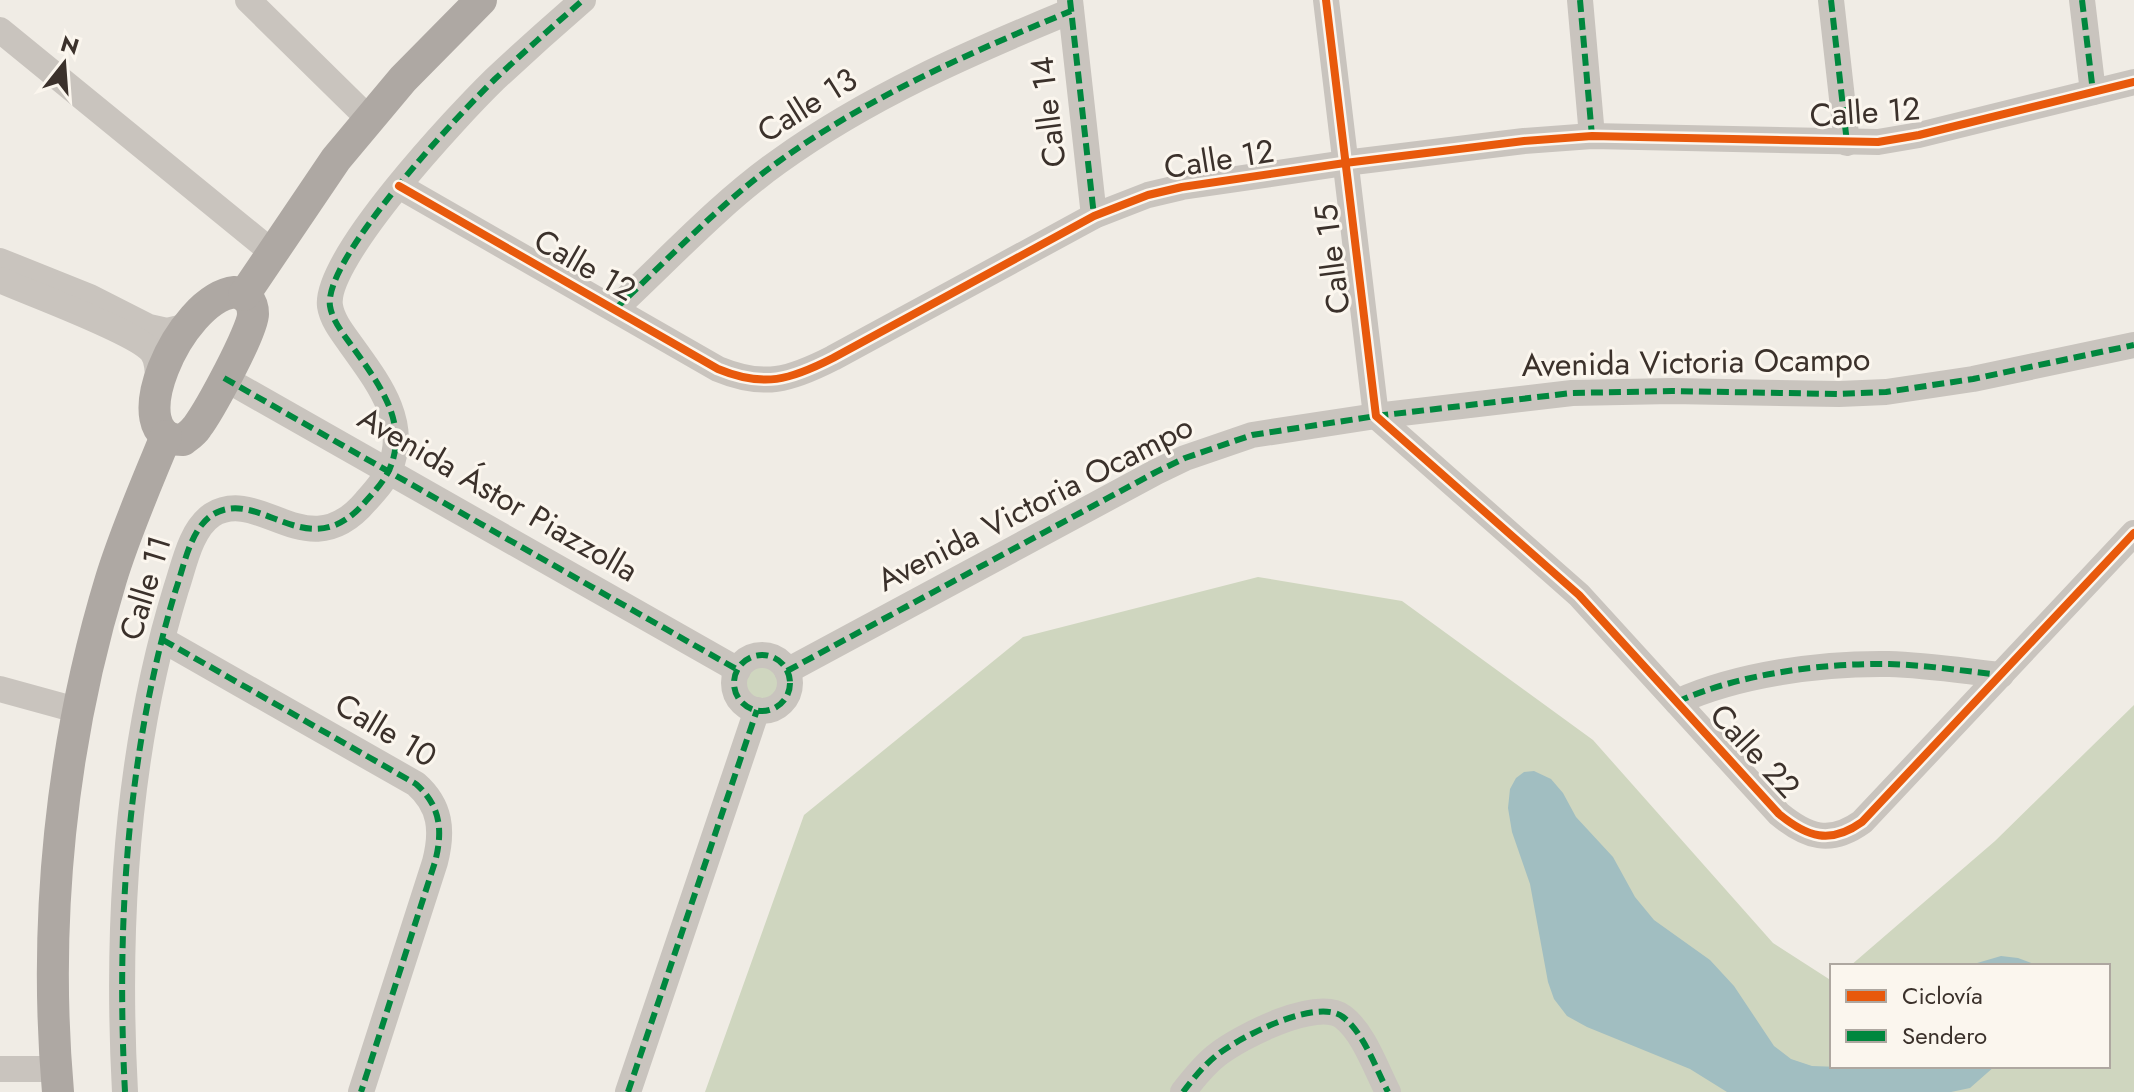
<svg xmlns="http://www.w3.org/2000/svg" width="2134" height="1092" font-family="Jost,sans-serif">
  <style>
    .green { fill: #cfd6bf }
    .water { fill: #a1bec1 }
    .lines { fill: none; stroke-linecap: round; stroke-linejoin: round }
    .minor { stroke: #c9c4be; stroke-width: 26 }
    .major { stroke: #aea8a3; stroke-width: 32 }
    .quiet { stroke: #00873e; stroke-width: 6; stroke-dasharray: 12 6; stroke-linecap: butt }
    .cycleway-casing { stroke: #fbf6ee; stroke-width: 13 }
    .cycleway { stroke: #e8590c; stroke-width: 8 }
    .labels { text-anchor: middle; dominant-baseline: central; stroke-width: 6; stroke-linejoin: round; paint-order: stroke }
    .street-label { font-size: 32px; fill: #3b312b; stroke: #fbf6ee }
  </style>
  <rect width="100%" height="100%" fill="#f0ece5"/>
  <g class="green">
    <polygon points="1258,577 1402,601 1593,740 1773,943 1832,981 1832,1066 2108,1066 2108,966 1850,966 1995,841 2134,705 2134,1092 705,1092 804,815 1023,637"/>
    <circle cx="763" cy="683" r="19"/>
  </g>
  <g class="water">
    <polygon points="1534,771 1551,779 1563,793 1576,817 1613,857 1635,897 1654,920 1710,960 1734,986 1774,1046 1791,1059 1812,1066 1839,1067 1995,1066 1970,1088 1951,1092 1727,1092 1690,1069 1587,1027 1567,1016 1554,999 1548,982 1530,884 1512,832 1508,808 1510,789 1516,778 1524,772"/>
    <polygon points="2001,956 2018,958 2039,966 1967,966"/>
  </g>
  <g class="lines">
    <g class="minor">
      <polyline points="248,0 369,119"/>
      <polyline points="1070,0 1094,216"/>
      <path d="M1326 0 1376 416 1579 595 1779 814C1807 837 1830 845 1862 822L2134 533"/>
      <polyline points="1580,0 1592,136"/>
      <polyline points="1831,0 1847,143"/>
      <polyline points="2082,0 2093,92"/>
      <polyline points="0,30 272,252"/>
      <path d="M399 186 718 369C764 388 790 380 833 358L1094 216 1148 195 1182 187 1345 163 1524 141 1592 136 1878 142 1919 135 2134 82"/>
      <polyline points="0,261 90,297 149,327 167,331 184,327"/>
      <path d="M0 280C29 293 137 332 152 352 158 360 158 372 158 382"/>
      <path d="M615 309C668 260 719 204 778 162 868 97 969 53 1071 11"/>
      <polyline points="224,378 738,670"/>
      <path d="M163 640 416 784C441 806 443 831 435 862L361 1092"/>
      <circle cx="762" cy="683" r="28"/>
      <polyline points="787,671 1156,472 1185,458 1252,435 1376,416 1572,393 1672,391 1839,394 1886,392 1973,379 2134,345"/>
      <polyline points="0,689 80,711"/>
      <path d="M1677 702C1738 674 1822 663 1889 664 1926 665 1964 671 2001 675"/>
      <polyline points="0,1069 56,1069"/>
      <path d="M125 1092C116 926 127 749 176 589 184 566 190 530 212 515 260 485 308 570 366 501 375 491 385 480 390 468 410 420 375 379 349 342 341 331 332 319 330 306 323 259 459 114 495 79 524 52 553 26 583 0"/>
      <polyline points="628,1092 757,710"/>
      <path d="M1183 1092C1193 1079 1204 1065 1217 1055 1240 1037 1317 997 1343 1017 1364 1033 1376 1069 1388 1092"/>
    </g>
    <g class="major">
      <path d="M235 292C246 295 253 301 253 314 253 331 209 411 197 427 193 433 188 436 183 440 117 441 179 298 235 292Z"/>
      <polyline points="244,295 336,159 403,79 481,0"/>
      <path d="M58 1092C43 921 61 743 111 579 126 530 147 483 166 436"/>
    </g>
    <g class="quiet">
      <polyline points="1070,0 1094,216"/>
      <polyline points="1580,0 1592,136"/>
      <polyline points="1831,0 1847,143"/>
      <polyline points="2082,0 2093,92"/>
      <path d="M615 309C668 260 719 204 778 162 868 97 969 53 1071 11"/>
      <polyline points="224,378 738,670"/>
      <path d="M163 640 416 784C441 806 443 831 435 862L361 1092"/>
      <circle cx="762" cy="683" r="28"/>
      <polyline points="787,671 1156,472 1185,458 1252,435 1376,416 1572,393 1672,391 1839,394 1886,392 1973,379 2134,345"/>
      <path d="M1677 702C1738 674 1822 663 1889 664 1926 665 1964 671 2001 675"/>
      <path d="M125 1092C116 926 127 749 176 589 184 566 190 530 212 515 260 485 308 570 366 501 375 491 385 480 390 468 410 420 375 379 349 342 341 331 332 319 330 306 323 259 459 114 495 79 524 52 553 26 583 0"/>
      <polyline points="628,1092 757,710"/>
      <path d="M1183 1092C1193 1079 1204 1065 1217 1055 1240 1037 1317 997 1343 1017 1364 1033 1376 1069 1388 1092"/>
    </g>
    <defs>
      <g id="cycleway">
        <path d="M1326 0 1376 416 1579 595 1779 814C1807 837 1830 845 1862 822L2134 533"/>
        <path d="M399 186 718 369C764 388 790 380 833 358L1094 216 1148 195 1182 187 1345 163 1524 141 1592 136 1878 142 1919 135 2134 82"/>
      </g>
    </defs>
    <use href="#cycleway" class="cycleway-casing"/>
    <use href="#cycleway" class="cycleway"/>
  </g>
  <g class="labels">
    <g class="street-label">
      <text transform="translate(807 105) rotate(-32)">Calle 13</text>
      <text transform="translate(1048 112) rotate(-97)">Calle 14</text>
      <text transform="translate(1865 112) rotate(-4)">Calle 12</text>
      <text transform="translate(1219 159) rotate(-9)">Calle 12</text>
      <text transform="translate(1332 259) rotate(-97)">Calle 15</text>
      <text transform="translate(585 265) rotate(30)">Calle 12</text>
      <text transform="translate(1696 362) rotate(-1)">Avenida Victoria Ocampo</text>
      <text transform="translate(498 494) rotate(30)">Avenida Ástor Piazzolla</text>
      <text transform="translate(1035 503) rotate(-27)">Avenida Victoria Ocampo</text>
      <text transform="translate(145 588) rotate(-73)">Calle 11</text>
      <text transform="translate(386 730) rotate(31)">Calle 10</text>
      <text transform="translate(1755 751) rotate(47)">Calle 22</text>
    </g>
  </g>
  <rect x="1830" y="964" width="280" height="104" fill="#fbf6ee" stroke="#aea7a0" stroke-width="2"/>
  <rect x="1846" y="990" width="40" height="12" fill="#e8590c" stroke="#aea7a0" stroke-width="2"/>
  <text x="1902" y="1004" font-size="24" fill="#3b312b">Ciclovía</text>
  <rect x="1846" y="1030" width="40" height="12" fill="#00873e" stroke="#aea7a0" stroke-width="2"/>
  <text x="1902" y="1044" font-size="24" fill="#3b312b">Sendero</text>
  <g transform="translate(64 64) rotate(17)" stroke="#fbf6ee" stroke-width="6" paint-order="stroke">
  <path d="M0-6L14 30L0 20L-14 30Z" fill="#3b312b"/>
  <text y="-12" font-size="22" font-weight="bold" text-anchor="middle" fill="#3b312b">N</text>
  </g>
</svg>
